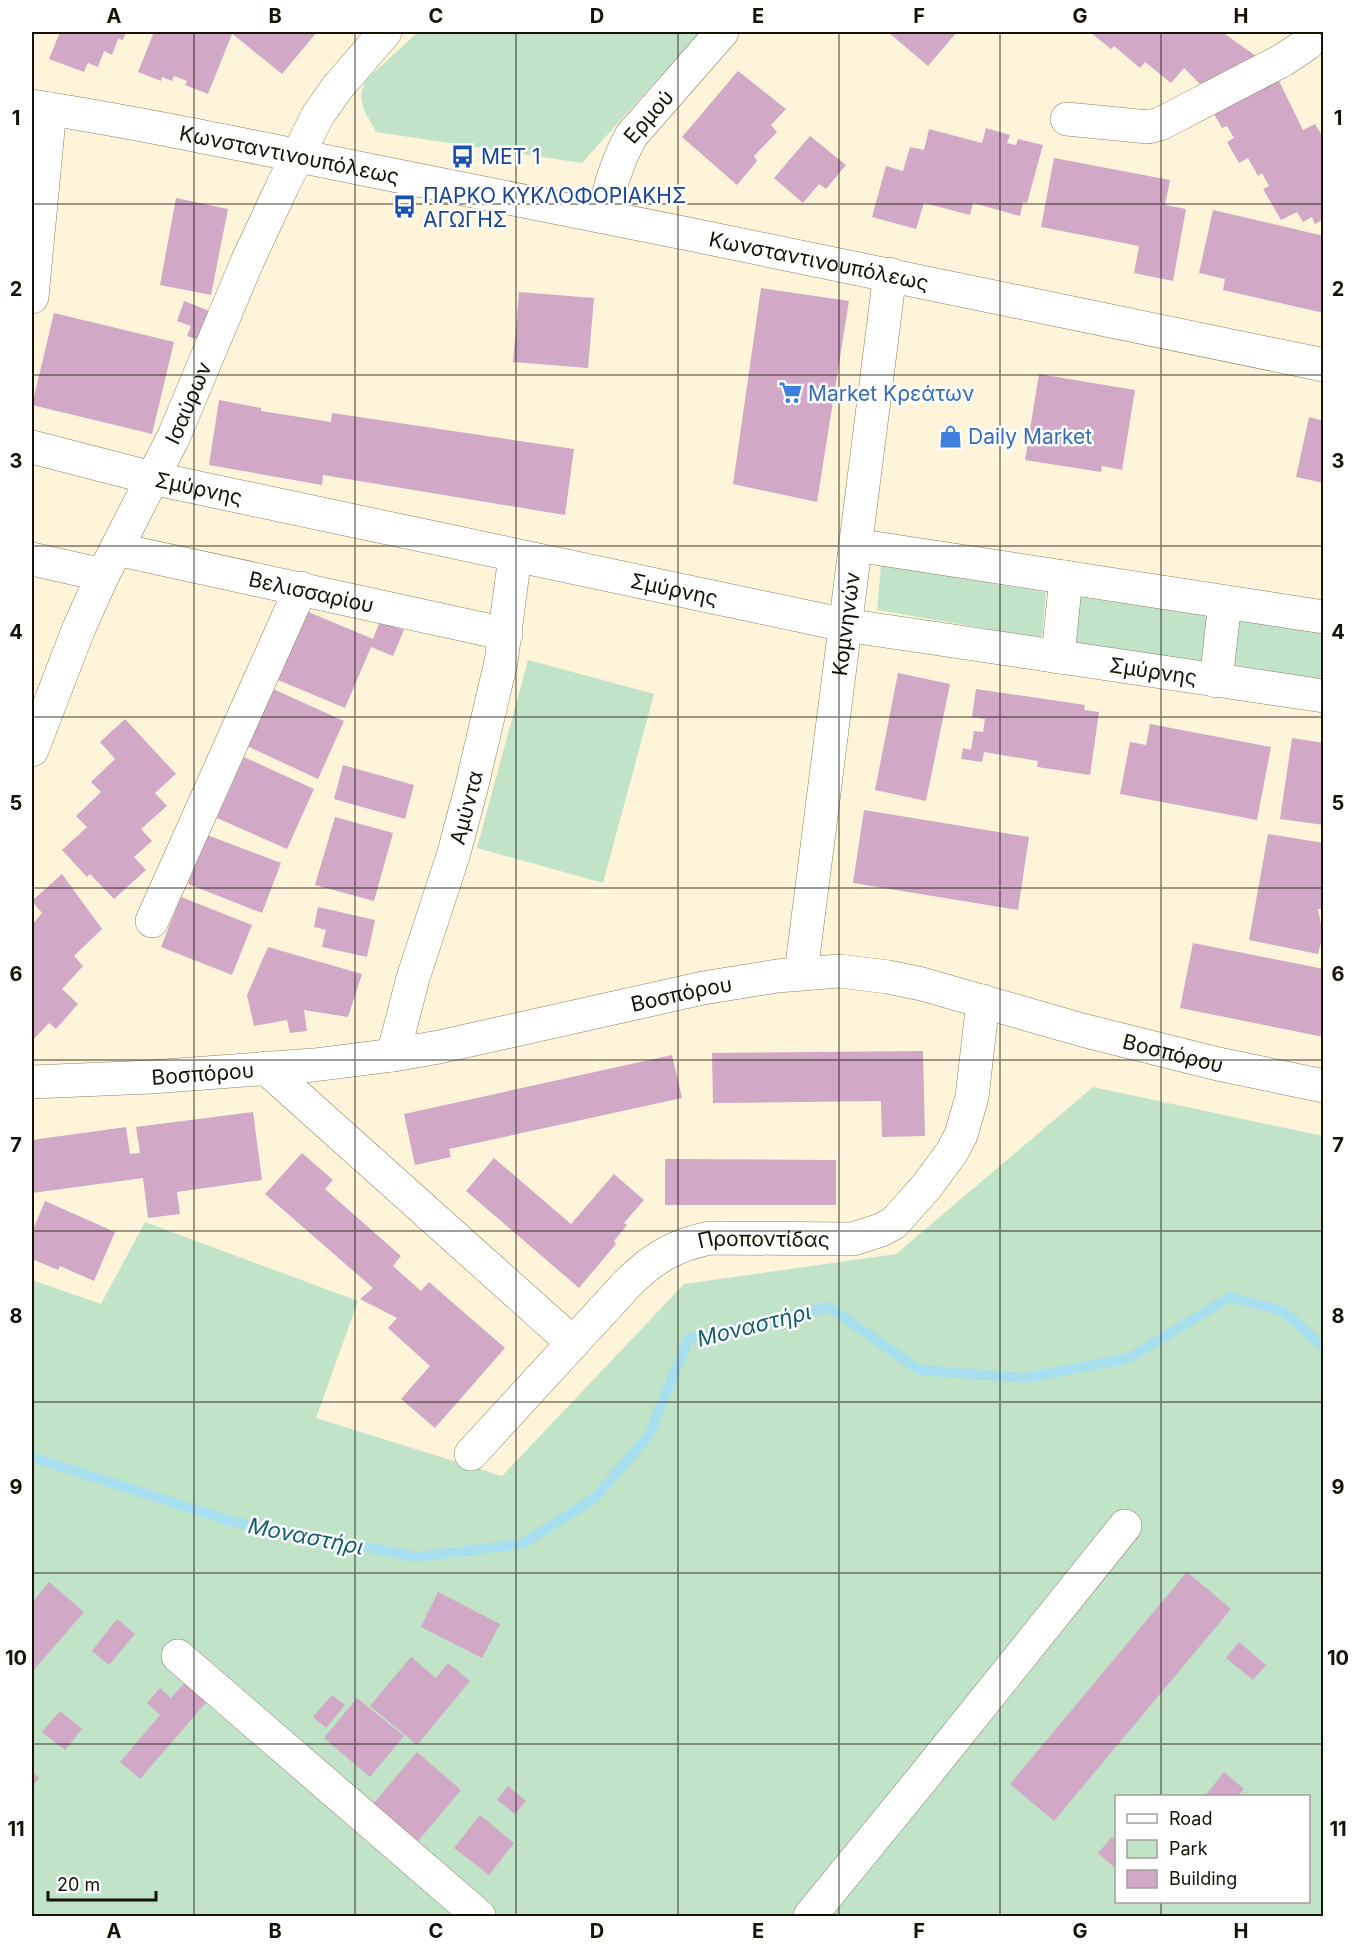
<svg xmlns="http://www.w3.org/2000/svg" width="1355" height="1948" font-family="Inter,sans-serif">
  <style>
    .green { fill: #c1e3c8; fill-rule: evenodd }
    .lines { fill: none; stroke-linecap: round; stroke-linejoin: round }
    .stream { stroke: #a7dfef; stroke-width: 10 }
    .building { fill: #d1a8c6 }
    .minor-casing { stroke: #8b7f60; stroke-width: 34 }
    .major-casing { stroke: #8b7f60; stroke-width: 34 }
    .minor { stroke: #fff; stroke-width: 33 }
    .major { stroke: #fff; stroke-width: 33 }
    .grid { fill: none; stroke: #161206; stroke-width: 1.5; stroke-opacity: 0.55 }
    .labels { text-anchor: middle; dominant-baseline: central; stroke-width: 5; stroke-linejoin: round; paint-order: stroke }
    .street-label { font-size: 21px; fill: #161206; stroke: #fff }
    .transit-label { font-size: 21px; fill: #164399; stroke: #fff; text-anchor: start }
    .shop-label { font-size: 21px; fill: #366cbe; stroke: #fff; text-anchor: start }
    .water-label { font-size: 22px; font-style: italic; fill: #125d6e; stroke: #fff }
    .neatline { fill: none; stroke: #161206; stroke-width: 2 }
    .grid-label { font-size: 20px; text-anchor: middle; font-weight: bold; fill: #161206 }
  </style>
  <rect width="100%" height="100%" fill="#fef4d9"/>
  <g class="green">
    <path d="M418 32H700L582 163 376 132C366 113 354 99 367 79Z"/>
    <polygon points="881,565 1046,592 1042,638 877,610"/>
    <polygon points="1080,597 1209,616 1203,663 1075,644"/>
    <polygon points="1240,620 1323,633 1323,682 1233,668"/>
    <polygon points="528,660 654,694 603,883 477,848"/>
    <path d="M1093 1087 1323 1136V1916H32V1280L101 1304 145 1222 358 1301 316 1418 502 1476 684 1284 896 1254ZM1116 1796H1308V1902H1116Z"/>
  </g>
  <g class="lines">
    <polyline class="stream" points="32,1457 230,1521 417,1557 522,1544 595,1498 649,1435 689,1338 829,1307 919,1370 1026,1378 1129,1358 1230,1297 1283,1311 1324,1348"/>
  </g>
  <g class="building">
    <polygon points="60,32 126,32 123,40 118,39 112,55 104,51 98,67 88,63 84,72 49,59"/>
    <polygon points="154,32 225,32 232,34 208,94 185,85 187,81 174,76 172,81 162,77 161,81 138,72"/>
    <polygon points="230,32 317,32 282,74"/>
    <polygon points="888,32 957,32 928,66"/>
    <polygon points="1090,32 1222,32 1263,61 1210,94 1184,68 1171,83 1145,62 1140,68 1114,46 1111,49"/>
    <polygon points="738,71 786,109 771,125 777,132 754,156 757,161 737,185 682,137"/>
    <polygon points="1278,79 1303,130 1315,124 1324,139 1324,151 1321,153 1324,160 1324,219 1315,224 1312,217 1303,222 1297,212 1281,220 1263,189 1269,186 1262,173 1258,176 1248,158 1239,163 1227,142 1234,138 1227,126 1222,128 1213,112"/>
    <polygon points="986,128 1010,135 1007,143 1016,145 1018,139 1043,145 1027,203 1023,202 1020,216 973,203 970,215 924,203 916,229 872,217 886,166 903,171 910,147 924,150 929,129 982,143"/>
    <polygon points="810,136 846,165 826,189 819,184 803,203 774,178"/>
    <polygon points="1054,158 1170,180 1165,205 1186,209 1173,281 1134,273 1139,246 1041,227"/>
    <polygon points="176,198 228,209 211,295 160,285"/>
    <polygon points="1213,210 1324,236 1324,313 1223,290 1225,279 1199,273"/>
    <polygon points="761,288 849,301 817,502 733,484"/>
    <polygon points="519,292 594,298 588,368 513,362"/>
    <polygon points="184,301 212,312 201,341 187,336 191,326 177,321"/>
    <polygon points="54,313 174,342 152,434 32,405"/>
    <polygon points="1039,374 1135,390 1122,470 1102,466 1101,472 1025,460"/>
    <polygon points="219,400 261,408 261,411 331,422 332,413 574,449 565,515 323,475 322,485 209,465"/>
    <polygon points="1309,417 1324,421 1324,483 1296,477"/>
    <polygon points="306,611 373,639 380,621 404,630 393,656 371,647 345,708 278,680"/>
    <polygon points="898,673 950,684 926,801 875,790"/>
    <polygon points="273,689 344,721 318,779 247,746"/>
    <polygon points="976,689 1085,705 1084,710 1099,712 1090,775 1037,767 1038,761 984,752 982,762 961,759 963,748 971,750 974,731 983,732 985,719 972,717"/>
    <polygon points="125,719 176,774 155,793 167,806 141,829 152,841 134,857 146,870 114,899 90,874 87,877 62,850 87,827 76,816 101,792 91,782 115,759 100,742"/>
    <polygon points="1150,724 1271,747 1257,820 1120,794 1130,742 1146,745"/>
    <polygon points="1292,738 1324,743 1324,825 1280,819"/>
    <polygon points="244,757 314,789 287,849 217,818"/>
    <polygon points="343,765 414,785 405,819 334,799"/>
    <polygon points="864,810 1029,837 1018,910 853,883"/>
    <polygon points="335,817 393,833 374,901 315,885"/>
    <polygon points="1268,834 1324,843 1324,909 1318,909 1323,935 1318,954 1249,940"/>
    <polygon points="207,835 281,863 262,913 188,884"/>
    <polygon points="62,874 102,929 74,956 83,966 62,989 78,1004 56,1029 49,1023 32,1041 32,925 42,913 32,901"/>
    <polygon points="181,897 252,925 232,975 161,947"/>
    <polygon points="318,907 375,920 367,957 322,947 326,930 314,927"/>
    <polygon points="1193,943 1324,969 1324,1037 1180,1008"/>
    <polygon points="268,947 362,974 348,1017 304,1010 307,1031 290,1033 287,1020 254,1026 247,995"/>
    <polygon points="923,1051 925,1136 882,1137 881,1101 713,1103 712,1053"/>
    <polygon points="672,1055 682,1098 449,1149 451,1157 415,1165 404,1114"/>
    <polygon points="253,1112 262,1180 177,1192 180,1214 148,1218 143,1178 32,1193 32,1140 126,1127 130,1154 140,1153 136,1127"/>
    <polygon points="302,1153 333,1180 325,1189 401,1256 393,1266 421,1291 429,1282 505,1348 435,1428 401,1399 430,1366 388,1328 397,1318 360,1299 373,1288 265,1194"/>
    <polygon points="494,1158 571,1224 614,1174 644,1200 624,1223 627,1225 614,1241 616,1244 579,1288 466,1191"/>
    <polygon points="665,1159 836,1160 836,1205 665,1205"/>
    <polygon points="45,1201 115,1232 94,1281 60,1266 58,1270 32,1259 32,1232"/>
    <polygon points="1187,1572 1231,1609 1054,1821 1010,1784"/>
    <polygon points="49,1582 84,1612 32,1672 32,1603"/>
    <polygon points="438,1592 500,1624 482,1658 421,1627"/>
    <polygon points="117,1619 135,1634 109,1665 92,1651"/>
    <polygon points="1239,1642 1266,1665 1253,1680 1226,1658"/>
    <polygon points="411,1657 436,1678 448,1663 470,1681 417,1745 370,1706"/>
    <polygon points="187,1680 209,1699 140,1779 120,1762 160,1715 147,1703 160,1688 171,1698"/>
    <polygon points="332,1695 345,1705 326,1728 313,1717"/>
    <polygon points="357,1698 404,1736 370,1777 324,1738"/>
    <polygon points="60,1711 82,1729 65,1750 42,1732"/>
    <polygon points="417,1752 461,1790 418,1841 373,1804"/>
    <polygon points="32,1772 39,1778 32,1787"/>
    <polygon points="1224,1772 1244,1789 1238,1796 1205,1796"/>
    <polygon points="508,1786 526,1801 515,1814 497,1800"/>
    <polygon points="480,1815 514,1843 489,1875 454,1848"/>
    <polygon points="1112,1837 1116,1841 1116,1869 1098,1853"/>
  </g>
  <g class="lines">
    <defs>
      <g id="minor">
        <polyline points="1067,119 1148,127 1160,124 1283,60 1307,44"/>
        <path id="s1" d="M604 216C609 187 617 162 631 136L722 32"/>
        <polyline points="32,297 50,109"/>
        <path id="s2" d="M32 447 152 478 845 625 1324 696"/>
        <polyline points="855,545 1324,617"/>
        <path id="s3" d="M116 549 506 634"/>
        <polyline points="32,559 103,575"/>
        <polyline points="1058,657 1066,577"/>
        <polyline points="1216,681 1225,602"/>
        <path id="s4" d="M32 750 79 628 103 575 174 436 247 262 282 187 318 115 337 88 385 32"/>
        <polyline points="152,921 301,588"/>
        <path id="s5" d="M801 973 890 274"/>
        <path id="s6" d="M393 1055 413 978 453 856 471 789 501 662 515 556"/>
        <polyline points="266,1068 573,1343"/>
        <path id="s7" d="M32 1082 151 1077 314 1065 393 1055 439 1047 703 988 777 976 839 971 888 977 922 984 1082 1030 1218 1064 1324 1086"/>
        <path id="s8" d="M471 1454 627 1284C653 1258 675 1245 710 1238L853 1239 881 1230 894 1223 927 1186 952 1152 961 1135 972 1097 983 1001"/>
        <polyline points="178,1656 479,1916"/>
        <polyline points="810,1916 922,1779 1125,1526"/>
      </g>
      <g id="major">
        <path id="s9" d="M32 106C165 127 296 156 428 182 727 241 1025 302 1324 365"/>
      </g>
    </defs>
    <use href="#minor" class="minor-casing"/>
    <use href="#major" class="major-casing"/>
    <use href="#minor" class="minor"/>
    <use href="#major" class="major"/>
  </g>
  <path class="grid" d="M194 32V1916M355 32V1916M516 32V1916M678 32V1916M839 32V1916M1000 32V1916M1161 32V1796M32 204H1324M32 375H1324M32 546H1324M32 717H1324M32 888H1324M32 1060H1324M32 1231H1324M32 1402H1324M32 1573H1324M32 1744H1324M1161 1902V1916"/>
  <defs>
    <symbol id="bus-bare" viewBox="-9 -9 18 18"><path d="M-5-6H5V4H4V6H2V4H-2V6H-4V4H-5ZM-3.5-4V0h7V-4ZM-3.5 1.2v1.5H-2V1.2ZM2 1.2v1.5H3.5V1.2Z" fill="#1a4fb4" stroke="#fff" stroke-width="2.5" paint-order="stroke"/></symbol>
    <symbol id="supermarket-bare" viewBox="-9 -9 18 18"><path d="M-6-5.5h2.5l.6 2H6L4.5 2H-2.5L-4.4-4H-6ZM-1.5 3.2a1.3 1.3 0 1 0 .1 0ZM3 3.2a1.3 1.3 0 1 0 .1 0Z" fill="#3f7fe0" stroke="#fff" stroke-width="2.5" paint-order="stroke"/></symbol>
    <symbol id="shop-bare" viewBox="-9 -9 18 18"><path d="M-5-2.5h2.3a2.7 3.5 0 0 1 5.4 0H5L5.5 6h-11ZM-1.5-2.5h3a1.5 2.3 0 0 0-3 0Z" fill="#3f7fe0" stroke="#fff" stroke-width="2.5" paint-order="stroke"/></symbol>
  </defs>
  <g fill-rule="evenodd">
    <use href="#bus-bare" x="446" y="140" width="33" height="33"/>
    <use href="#bus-bare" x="388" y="190" width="33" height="33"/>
    <use href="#supermarket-bare" x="774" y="376" width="33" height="33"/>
    <use href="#shop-bare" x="934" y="420" width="33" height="33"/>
  </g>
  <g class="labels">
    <g class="street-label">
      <text stroke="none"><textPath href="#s1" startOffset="111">Ερμού</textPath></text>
      <text stroke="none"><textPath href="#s9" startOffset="262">Κωνσταντινουπόλεως</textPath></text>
      <text stroke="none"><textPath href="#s9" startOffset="802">Κωνσταντινουπόλεως</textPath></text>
      <text stroke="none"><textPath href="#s4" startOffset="381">Ισαύρων</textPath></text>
      <text stroke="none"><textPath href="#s2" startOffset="172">Σμύρνης</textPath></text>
      <text stroke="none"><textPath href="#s2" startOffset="658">Σμύρνης</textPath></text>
      <text stroke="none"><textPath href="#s3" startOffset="200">Βελισσαρίου</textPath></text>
      <text stroke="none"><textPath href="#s5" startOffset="352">Κομνηνών</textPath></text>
      <text stroke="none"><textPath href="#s2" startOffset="1144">Σμύρνης</textPath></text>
      <text stroke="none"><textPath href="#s6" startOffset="258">Αμύντα</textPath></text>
      <text stroke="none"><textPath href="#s7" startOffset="657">Βοσπόρου</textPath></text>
      <text stroke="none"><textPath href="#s7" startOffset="1161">Βοσπόρου</textPath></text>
      <text stroke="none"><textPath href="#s7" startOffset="171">Βοσπόρου</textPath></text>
      <text stroke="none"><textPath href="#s8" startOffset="381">Προποντίδας</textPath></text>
    </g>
    <g class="transit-label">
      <text x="481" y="156">ΜΕΤ 1</text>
      <text x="423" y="195">ΠΑΡΚΟ ΚΥΚΛΟΦΟΡΙΑΚΗΣ<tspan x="423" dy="24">ΑΓΩΓΗΣ</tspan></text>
    </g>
    <g class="shop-label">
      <text x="808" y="393">Market Κρεάτων</text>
      <text x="968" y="436">Daily Market</text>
    </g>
    <g class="water-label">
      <text transform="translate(754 1325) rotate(-14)">Μοναστήρι</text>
      <text transform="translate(306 1536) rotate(11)">Μοναστήρι</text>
    </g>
  </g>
  <rect width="1355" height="1948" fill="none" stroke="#ffffff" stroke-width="66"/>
  <rect x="1115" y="1795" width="195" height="108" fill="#ffffff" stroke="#a2a09b" stroke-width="1.5"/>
  <rect x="1127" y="1814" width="30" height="9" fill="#ffffff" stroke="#a2a09b" stroke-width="1.5"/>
  <text x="1169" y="1825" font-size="18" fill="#161206">Road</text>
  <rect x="1127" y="1840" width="30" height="18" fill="#c1e3c8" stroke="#a2a09b" stroke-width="1.5"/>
  <text x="1169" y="1855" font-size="18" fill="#161206">Park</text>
  <rect x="1127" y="1870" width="30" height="18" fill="#d1a8c6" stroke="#a2a09b" stroke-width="1.5"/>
  <text x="1169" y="1885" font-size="18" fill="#161206">Building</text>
  <path d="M48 1891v9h108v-9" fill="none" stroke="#161206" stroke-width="3"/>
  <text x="57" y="1891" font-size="18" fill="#161206" stroke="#ffffff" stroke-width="4.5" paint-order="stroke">20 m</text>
  <rect x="33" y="33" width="1289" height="1882" class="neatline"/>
  <g class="grid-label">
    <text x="114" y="23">A</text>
    <text x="275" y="23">B</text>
    <text x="436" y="23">C</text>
    <text x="597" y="23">D</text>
    <text x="758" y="23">E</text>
    <text x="919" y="23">F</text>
    <text x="1080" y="23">G</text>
    <text x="1241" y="23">H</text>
    <text x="16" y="125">1</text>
    <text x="1338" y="125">1</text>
    <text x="16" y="296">2</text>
    <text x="1338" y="296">2</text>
    <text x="16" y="468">3</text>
    <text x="1338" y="468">3</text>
    <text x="16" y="639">4</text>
    <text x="1338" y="639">4</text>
    <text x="16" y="810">5</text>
    <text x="1338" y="810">5</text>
    <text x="16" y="981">6</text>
    <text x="1338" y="981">6</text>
    <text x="16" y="1152">7</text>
    <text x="1338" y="1152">7</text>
    <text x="16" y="1323">8</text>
    <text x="1338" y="1323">8</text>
    <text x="16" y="1494">9</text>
    <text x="1338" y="1494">9</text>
    <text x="16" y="1665">10</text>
    <text x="1338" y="1665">10</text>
    <text x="16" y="1836">11</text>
    <text x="1338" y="1836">11</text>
    <text x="114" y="1938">A</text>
    <text x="275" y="1938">B</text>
    <text x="436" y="1938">C</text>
    <text x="597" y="1938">D</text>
    <text x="758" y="1938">E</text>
    <text x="919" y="1938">F</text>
    <text x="1080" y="1938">G</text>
    <text x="1241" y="1938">H</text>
  </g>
</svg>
